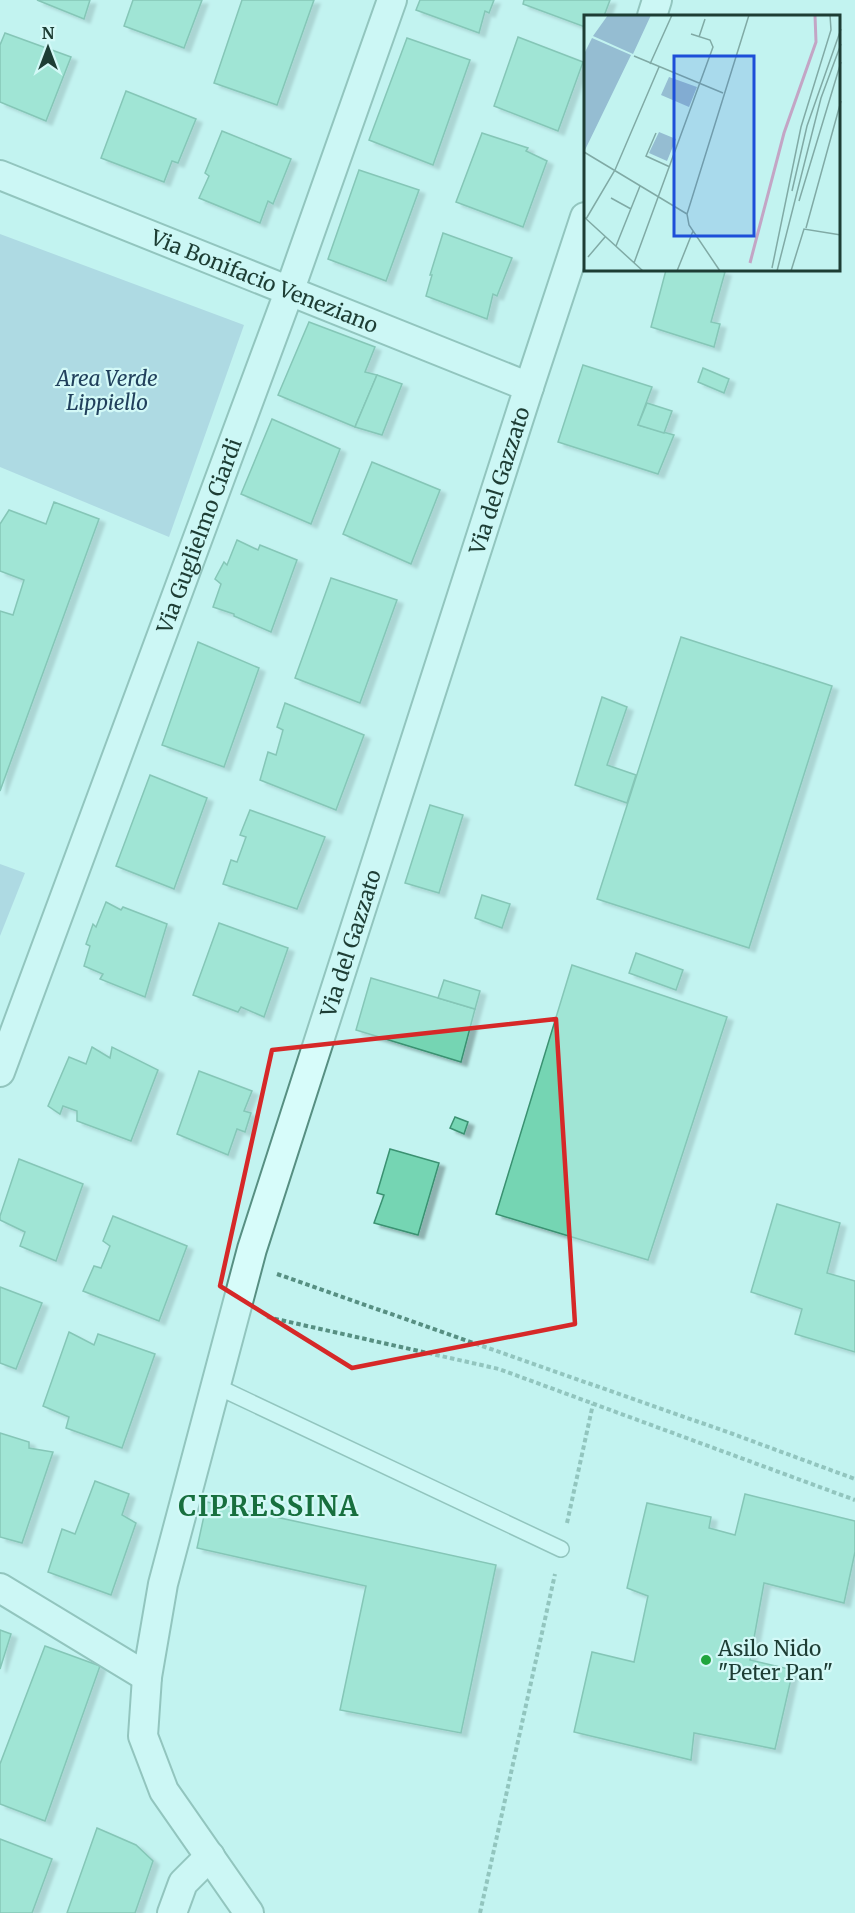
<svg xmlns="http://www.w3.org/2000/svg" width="855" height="1913" font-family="Merriweather,serif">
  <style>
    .green { fill: #95bdd2 }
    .building { fill: #74d5b3; stroke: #3a9171; stroke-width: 1.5; filter: url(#shadow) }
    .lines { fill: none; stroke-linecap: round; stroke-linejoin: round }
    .service-casing { stroke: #578f82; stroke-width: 18 }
    .minor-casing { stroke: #578f82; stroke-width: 32 }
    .path { stroke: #578f82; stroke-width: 4; stroke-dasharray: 4.5 3; stroke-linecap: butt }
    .service { stroke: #d7fcfa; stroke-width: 15 }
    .minor { stroke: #d7fcfa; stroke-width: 28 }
    .marked { fill: none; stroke: #d62828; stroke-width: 4.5; stroke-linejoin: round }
    .poi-dot { fill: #20a53e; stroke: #d3f9f7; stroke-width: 2 }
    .labels { text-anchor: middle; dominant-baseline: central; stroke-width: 4.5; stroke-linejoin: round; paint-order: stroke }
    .street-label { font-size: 21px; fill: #1d3d34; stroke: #d3f9f7 }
    .park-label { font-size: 21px; font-style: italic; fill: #21405c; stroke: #d3f9f7 }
    .poi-label { font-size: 21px; fill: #1d3d34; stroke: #d3f9f7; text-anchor: start }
    .district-label { font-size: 27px; font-weight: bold; letter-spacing: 1.5px; fill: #176f3e; stroke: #d3f9f7 }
    .inset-river { fill: none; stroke: #c3a5c5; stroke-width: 3 }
    .inset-road { fill: none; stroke: #80aaa5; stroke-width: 1.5 }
    .view { fill: #1d4ed8; fill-opacity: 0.15; stroke: #1d4ed8; stroke-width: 3 }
    .inset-edge { fill: none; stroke: #1d3d34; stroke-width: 3 }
  </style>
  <defs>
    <filter id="shadow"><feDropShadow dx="6" dy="4" stdDeviation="1.5" flood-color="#0004"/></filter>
  </defs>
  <rect width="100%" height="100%" fill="#c2f3f0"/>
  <g class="green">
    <polygon points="0,234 244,325 169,537 0,467"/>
    <polygon points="0,864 25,873 0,936"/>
  </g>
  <g class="building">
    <polygon points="37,0 90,0 84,19"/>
    <polygon points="133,0 202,0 184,48 124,26"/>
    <polygon points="242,0 314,0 277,105 214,83"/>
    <polygon points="420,0 494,0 489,13 485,11 479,33 416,10"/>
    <polygon points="524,0 610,0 604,16 585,16 585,27 523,4"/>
    <polygon points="5,33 71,57 46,121 0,102 0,45"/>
    <polygon points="518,37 583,62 558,131 494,106"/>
    <polygon points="407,38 470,60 433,165 369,140"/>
    <polygon points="126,91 196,119 178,163 172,161 164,182 101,158"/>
    <polygon points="222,131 291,159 273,204 268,201 260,223 199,198 209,176 205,173"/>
    <polygon points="482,133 528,148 526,151 547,161 523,227 456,202"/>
    <polygon points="359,170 419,190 386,281 328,259"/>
    <polygon points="443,233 512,258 497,296 493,294 487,319 426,296 432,275 430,275"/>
    <polygon points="666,270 719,270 725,272 711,322 720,324 714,347 651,327"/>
    <polygon points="309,322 375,347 365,372 377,375 355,427 278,395"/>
    <polygon points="583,365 652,387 638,425 674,435 658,474 558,442"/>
    <polygon points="703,368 729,379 724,393 698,382"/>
    <polygon points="377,375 402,384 382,435 355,427"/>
    <polygon points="647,403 672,411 664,433 638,425"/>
    <polygon points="272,419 340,449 311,524 241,494"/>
    <polygon points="372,462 440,490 411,564 343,534"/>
    <polygon points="54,502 99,519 0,791 0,611 13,615 24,580 0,571 0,524 9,510 46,524"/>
    <polygon points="237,540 258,550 260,545 297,560 271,632 234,616 234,614 213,607 221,584 215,579 224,562 227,565"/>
    <polygon points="331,578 397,600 360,703 295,678"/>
    <polygon points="681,637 832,686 749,948 597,899"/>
    <polygon points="198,642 259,668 224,767 162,745"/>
    <polygon points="602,697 627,707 607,765 636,775 627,803 575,785"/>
    <polygon points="285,703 364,735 336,810 260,780 268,752 276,755 283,730 277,727"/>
    <polygon points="150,775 207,798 174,889 116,866"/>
    <polygon points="430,805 463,815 439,893 405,883"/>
    <polygon points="250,810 325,837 297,909 223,884 231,860 237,862 246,837 240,835"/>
    <polygon points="482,895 510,904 502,928 475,918"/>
    <polygon points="106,902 121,910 123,907 167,924 145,997 100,979 103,974 84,966 90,946 86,944 93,924 96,927"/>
    <polygon points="219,923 288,948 264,1017 241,1007 238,1012 193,995"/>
    <polygon points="636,953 683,970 676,990 629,973"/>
    <polygon points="572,965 727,1017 648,1260 496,1214"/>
    <polygon points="371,978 475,1009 461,1062 356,1030"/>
    <polygon points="444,980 480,991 475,1009 438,998"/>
    <polygon points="92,1047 110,1058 112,1047 158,1070 131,1141 77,1121 77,1111 63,1106 60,1114 48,1106 69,1057 86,1064"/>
    <polygon points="199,1071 252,1091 244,1111 251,1113 245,1132 237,1129 228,1155 177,1134"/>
    <polygon points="455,1117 468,1122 464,1134 450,1128"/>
    <polygon points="390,1149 439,1163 418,1235 374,1223 384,1195 377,1193"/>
    <polygon points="19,1159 83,1184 56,1261 20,1246 25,1232 0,1220 0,1216"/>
    <polygon points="777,1204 840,1223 827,1273 855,1281 855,1352 795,1334 802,1309 751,1292"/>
    <polygon points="113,1216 187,1246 159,1321 83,1291 94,1266 101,1268 110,1246 103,1241"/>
    <polygon points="0,1287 42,1303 16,1369 0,1363"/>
    <polygon points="69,1332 94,1345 98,1334 155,1354 122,1448 66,1428 69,1417 43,1406"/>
    <polygon points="0,1433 29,1442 29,1448 53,1452 22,1543 0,1537"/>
    <polygon points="95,1481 129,1494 122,1515 136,1523 111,1595 48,1572 62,1529 75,1534"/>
    <polygon points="745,1494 855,1521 855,1552 844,1603 764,1583 750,1660 793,1670 775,1749 694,1733 691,1760 574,1732 592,1652 634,1662 648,1596 627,1588 647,1503 711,1517 709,1528 735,1535"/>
    <polygon points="207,1502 496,1565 461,1733 340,1710 366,1586 197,1548"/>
    <polygon points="0,1630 11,1634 0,1669"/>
    <polygon points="45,1646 100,1666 45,1821 0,1804 0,1764"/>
    <polygon points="97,1828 136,1845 153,1861 135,1913 67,1913"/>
    <polygon points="0,1839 52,1859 32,1913 0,1913"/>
  </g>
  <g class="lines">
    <defs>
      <polyline id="service" points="216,1386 561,1549"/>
      <g id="minor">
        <polyline points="652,16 657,0"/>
        <path id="s1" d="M0 175 529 387"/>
        <path id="s2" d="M0 1072 289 292 392 0"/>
        <polyline points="0,1588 147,1677"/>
        <polyline points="172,1913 183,1883 210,1856"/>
        <path id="s3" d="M249 1913 164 1791 143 1736 147 1677 163 1584 252 1249 529 387 585 217"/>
      </g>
    </defs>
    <use href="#service" class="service-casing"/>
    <use href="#minor" class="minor-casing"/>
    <g class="path">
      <polyline points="277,1274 733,1434 855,1479"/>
      <polyline points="267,1317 499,1369 855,1500"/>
      <polyline points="567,1523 593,1404"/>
      <polyline points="480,1913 555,1574"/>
    </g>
    <use href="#service" class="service"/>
    <use href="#minor" class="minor"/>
  </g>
  <path d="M0 0H855V1913H0ZM556 1019 575 1324 352 1368 220 1286 272 1050Z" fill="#c2f3f0" fill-opacity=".55" fill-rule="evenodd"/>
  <path class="marked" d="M556 1019 575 1324 352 1368 220 1286 272 1050Z"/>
  <circle class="poi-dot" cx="706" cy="1660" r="6"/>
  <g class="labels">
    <g class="street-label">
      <text stroke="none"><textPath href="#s1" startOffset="285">Via Bonifacio Veneziano</textPath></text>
      <text stroke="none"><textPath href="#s3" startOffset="1515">Via del Gazzato</textPath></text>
      <text stroke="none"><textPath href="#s2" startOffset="572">Via Guglielmo Ciardi</textPath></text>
      <text stroke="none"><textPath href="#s3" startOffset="1029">Via del Gazzato</textPath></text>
    </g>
    <g class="park-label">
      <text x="107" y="378">Area Verde<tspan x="107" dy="24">Lippiello</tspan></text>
    </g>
    <g class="poi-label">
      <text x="718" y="1648">Asilo Nido<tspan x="718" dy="24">"Peter Pan"</tspan></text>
    </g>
    <g class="district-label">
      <text x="269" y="1506">CIPRESSINA</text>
    </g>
  </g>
  <g transform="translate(584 15)">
    <rect width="256" height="256" fill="#c2f3f0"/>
    <path d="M24 0H67L49 39 9 21ZM8 23 47 40 0 137V39ZM85 62 113 72 105 92 77 80ZM75 117 92 124 83 146 65 138Z" fill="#95bdd2"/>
    <path class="inset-river" d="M166 248 200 118 232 27 231 0"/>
    <path class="inset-road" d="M115 22 121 4M50 41 139 78M66 49 88 0M72 118 62 141 86 152M0 137 103 199M208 176 223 111 257 14M27 183 47 194M215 186 257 47M0 202 59 256M2 204 31 155 75 52M222 213 257 86M32 231 56 171M4 242 21 222M50 248 129 32 126 25 107 19M188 253 217 112 247 15 246 0M93 256 109 216M136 256 105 210 103 199 165 0M193 256 237 83 257 29M207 256 220 214 257 220"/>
    <path class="view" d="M90 41H170V221H90Z"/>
    <rect width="256" height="256" class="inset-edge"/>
  </g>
  <g transform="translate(48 48)" stroke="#d3f9f7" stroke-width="4.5" paint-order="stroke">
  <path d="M0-4.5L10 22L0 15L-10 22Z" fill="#1d3d34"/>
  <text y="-9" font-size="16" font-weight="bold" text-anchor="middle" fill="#1d3d34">N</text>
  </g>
</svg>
